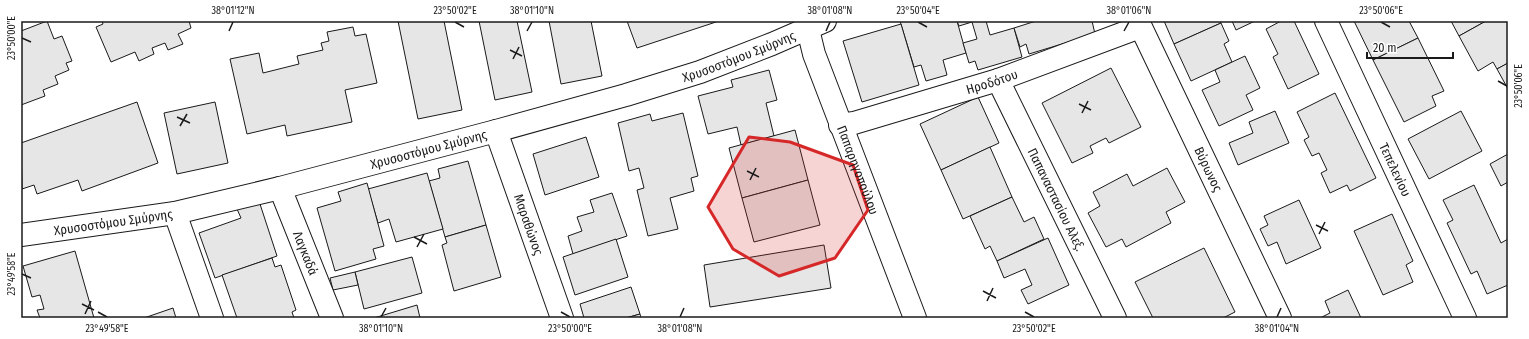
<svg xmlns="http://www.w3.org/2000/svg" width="1529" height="339" font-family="'Fira Sans Condensed',sans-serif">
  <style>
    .building { fill: #e6e6e6; stroke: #1a1a1a }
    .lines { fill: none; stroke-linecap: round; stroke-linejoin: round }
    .minor-casing { stroke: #1a1a1a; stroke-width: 24 }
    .minor { stroke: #fff; stroke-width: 22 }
    .marked { fill: #d62828; fill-opacity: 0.2; stroke: #d62828; stroke-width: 3; stroke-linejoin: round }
    .ticks { fill: none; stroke: #1a1a1a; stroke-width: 1.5 }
    .labels { text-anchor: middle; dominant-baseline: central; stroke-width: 3; stroke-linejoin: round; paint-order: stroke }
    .street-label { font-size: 13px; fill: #1a1a1a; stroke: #fff }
    .neatline { fill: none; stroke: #1a1a1a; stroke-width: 1.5 }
    .ticks-label { font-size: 10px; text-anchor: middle; fill: #1a1a1a }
  </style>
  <rect width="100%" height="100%" fill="#fff"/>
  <g class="building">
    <polygon points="47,21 54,39 62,36 72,61 66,63 69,70 55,76 58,84 43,90 45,96 21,105 21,31"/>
    <polygon points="102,21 189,21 191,28 178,34 183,44 168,50 165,43 152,48 154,54 139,61 135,52 111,62 96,27 103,24"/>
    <polygon points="398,21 444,21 462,110 418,119"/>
    <polygon points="479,21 517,21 532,92 495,100"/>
    <polygon points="549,21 591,21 602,76 561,84"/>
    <polygon points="627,21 716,21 716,22 637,48"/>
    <polygon points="900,21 957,21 966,53 943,60 947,75 926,81 921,65 914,67"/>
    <polygon points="957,21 986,21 990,35 1014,28 1022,57 978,70 975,61 969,63 963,43 977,39 972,22 959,26"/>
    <polygon points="1036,21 1092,21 1095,34 1029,54 1026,44 1020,47 1014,28"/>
    <polygon points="1164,21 1220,21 1221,23 1174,44"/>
    <polygon points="1232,21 1255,21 1236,30"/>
    <polygon points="1281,21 1294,21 1319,74 1288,89 1273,57 1278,54 1266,29"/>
    <polygon points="1354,21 1409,21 1418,38 1373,60"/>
    <polygon points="1451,21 1486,21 1459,36"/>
    <polygon points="1486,21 1508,21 1508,63 1497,69 1493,62 1478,71 1459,36"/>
    <polygon points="1221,23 1229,41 1224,44 1232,62 1191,81 1174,44"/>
    <polygon points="901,24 919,85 862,102 843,41"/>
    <polygon points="353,27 355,36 366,34 377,83 345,90 352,122 287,136 285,125 247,134 230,59 259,53 263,73 299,64 297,56 323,50 321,43 329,41 327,32"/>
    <polygon points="1418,38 1444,91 1432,96 1436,106 1404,122 1373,60"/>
    <polygon points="1245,56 1260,88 1246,95 1253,110 1219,126 1202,90 1220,82 1215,70"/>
    <polygon points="1508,63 1508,89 1497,69"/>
    <polygon points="1111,68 1141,127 1109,143 1106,138 1090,146 1093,153 1072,163 1042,103"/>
    <polygon points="769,70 777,100 766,103 774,136 741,145 737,127 708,134 698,96 733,87 731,80"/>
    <polygon points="1335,93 1376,178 1350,191 1347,185 1330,193 1321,173 1327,170 1319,153 1312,156 1304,140 1309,137 1297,112"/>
    <polygon points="978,97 999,143 941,170 920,124"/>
    <polygon points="137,102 158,163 82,191 78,180 37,194 34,185 22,189 21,143"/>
    <polygon points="215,102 228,163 177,174 164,113"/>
    <polygon points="1275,111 1289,143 1238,165 1229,143 1253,133 1249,122"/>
    <polygon points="1461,111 1482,151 1429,179 1408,139"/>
    <polygon points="683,113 698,176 691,178 694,191 670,198 678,229 648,236 637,190 644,188 639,168 629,171 618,123 650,114 652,121"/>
    <polygon points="795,130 808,180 742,198 729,148"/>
    <polygon points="586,137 599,177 545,195 533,154"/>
    <polygon points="990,147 1012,197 963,219 941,170"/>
    <polygon points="1508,154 1508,182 1501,186 1490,164"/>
    <polygon points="468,161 486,225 445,237 429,181 440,178 438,169"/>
    <polygon points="1167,168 1185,202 1166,212 1171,223 1126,247 1122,239 1106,247 1088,213 1100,206 1093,192 1127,174 1133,186"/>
    <polygon points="427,173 443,229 396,242 389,219 378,223 368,189"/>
    <polygon points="808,180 820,225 754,242 742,198"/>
    <polygon points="367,183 384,246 373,249 376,259 335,271 317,208 341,201 338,192"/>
    <polygon points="1474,185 1501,243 1508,239 1508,285 1487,294 1477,271 1471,274 1447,223 1453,220 1443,200"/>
    <polygon points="612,193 627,236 573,254 568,236 582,231 577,217 594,212 590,200"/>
    <polygon points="1012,197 1024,222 1034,217 1044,239 997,261 990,246 985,249 970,216"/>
    <polygon points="1299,200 1321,248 1286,264 1277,242 1268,246 1260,229 1268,225 1264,216"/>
    <polygon points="259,201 277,256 215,278 199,233 241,218 237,209"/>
    <polygon points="1392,214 1413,261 1406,265 1413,282 1383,295 1354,231"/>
    <polygon points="486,225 501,277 454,291 442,245 447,243 445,237"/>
    <polygon points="1048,238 1069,285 1028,304 1021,290 1032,285 1025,269 1004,278 997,261"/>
    <polygon points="616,239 628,277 575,295 563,257"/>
    <polygon points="824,245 831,288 710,307 704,265"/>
    <polygon points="1204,248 1235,312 1223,318 1153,318 1135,282"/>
    <polygon points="75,251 94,318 40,318 37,310 44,309 40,295 32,297 23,266"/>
    <polygon points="412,257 422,293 364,309 355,272"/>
    <polygon points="272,258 275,267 281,265 296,310 292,312 294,318 237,318 222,275"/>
    <polygon points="355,272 358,285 333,290 330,278"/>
    <polygon points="631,287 640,314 626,318 584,318 580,304"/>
    <polygon points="1348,290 1361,318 1320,318 1330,313 1325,301"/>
    <polygon points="417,305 420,318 374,318"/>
    <polygon points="173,308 176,318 144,318"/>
    <polygon points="640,314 641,318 626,318"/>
  </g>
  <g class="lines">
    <defs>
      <g id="minor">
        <path id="s1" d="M806 21 814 54 915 318"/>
        <path id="s2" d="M1138 21 1280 318"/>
        <path id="s3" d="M1326 21 1465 318"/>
        <path id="s4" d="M998 80 1115 318"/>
        <path id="s5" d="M840 125 854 123 998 80 1140 27"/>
        <path id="s6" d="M496 131 562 318"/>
        <path id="s7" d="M280 188 332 318"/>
        <polyline points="175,213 212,318"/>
        <path id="s8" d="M21 235 175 213 280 188 496 131 626 95 700 72 772 44 825 21"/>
      </g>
    </defs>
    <use href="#minor" class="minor-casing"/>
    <use href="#minor" class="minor"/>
  </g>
  <path class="marked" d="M749 137 790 142 853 165 868 210 835 258 779 276 733 249 708 207Z"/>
  <path class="ticks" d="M455 22 464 27M918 22 927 27M1381 22 1390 27M229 31 233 22M527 31 532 22M826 31 830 22M1124 31 1129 22M22 38 31 42M510 50 522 56M513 59 519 47M1498 81 1507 86M1079 104 1091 110M1082 113 1088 101M177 117 190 123M180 126 187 114M747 171 759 177M750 180 756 168M1316 225 1328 231M1319 234 1325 222M414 237 427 244M417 247 424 234M22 274 31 278M983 291 996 298M987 301 993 288M82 304 94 310M98 312 107 317M561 312 570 317M1025 312 1034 317M85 314 91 301M381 317 386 308M680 317 684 308M1277 317 1281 308"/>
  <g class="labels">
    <g class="street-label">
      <text stroke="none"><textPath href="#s8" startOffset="741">Χρυσοστόμου Σμύρνης</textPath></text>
      <text stroke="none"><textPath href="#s5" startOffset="158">Ηροδότου</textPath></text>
      <text stroke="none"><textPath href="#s8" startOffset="417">Χρυσοστόμου Σμύρνης</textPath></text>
      <text stroke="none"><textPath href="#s1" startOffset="158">Παπαρηγοπούλου</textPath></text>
      <text stroke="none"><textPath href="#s2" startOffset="164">Βύρωνος</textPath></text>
      <text stroke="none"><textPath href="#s3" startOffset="164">Τεπελενίου</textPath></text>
      <text stroke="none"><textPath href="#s4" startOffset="133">Παπαναστασίου Αλεξ.</textPath></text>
      <text stroke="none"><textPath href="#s8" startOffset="93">Χρυσοστόμου Σμύρνης</textPath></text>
      <text stroke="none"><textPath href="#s6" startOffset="99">Μαραθώνος</textPath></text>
      <text stroke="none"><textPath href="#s7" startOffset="70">Λαγκαδά</textPath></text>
    </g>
  </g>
  <rect width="1529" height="339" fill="none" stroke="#ffffff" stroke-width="44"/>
  <path d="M1367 52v6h86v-6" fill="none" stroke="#1a1a1a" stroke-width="2"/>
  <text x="1373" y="52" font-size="12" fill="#1a1a1a" stroke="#ffffff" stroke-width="3" paint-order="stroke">20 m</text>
  <rect x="22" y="22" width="1485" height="295" class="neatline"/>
  <g class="ticks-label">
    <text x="233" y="14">38°01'12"N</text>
    <text x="455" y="14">23°50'02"E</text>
    <text x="532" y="14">38°01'10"N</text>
    <text x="830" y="14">38°01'08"N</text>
    <text x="918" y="14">23°50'04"E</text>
    <text x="1129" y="14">38°01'06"N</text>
    <text x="1381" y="14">23°50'06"E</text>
    <text transform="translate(11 38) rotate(-90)" y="4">23°50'00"E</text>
    <text transform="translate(1518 86) rotate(-90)" y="4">23°50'06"E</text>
    <text transform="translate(11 274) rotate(-90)" y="4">23°49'58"E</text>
    <text x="107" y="332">23°49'58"E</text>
    <text x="381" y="332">38°01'10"N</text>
    <text x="570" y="332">23°50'00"E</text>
    <text x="680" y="332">38°01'08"N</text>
    <text x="1034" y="332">23°50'02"E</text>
    <text x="1277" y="332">38°01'04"N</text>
  </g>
</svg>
